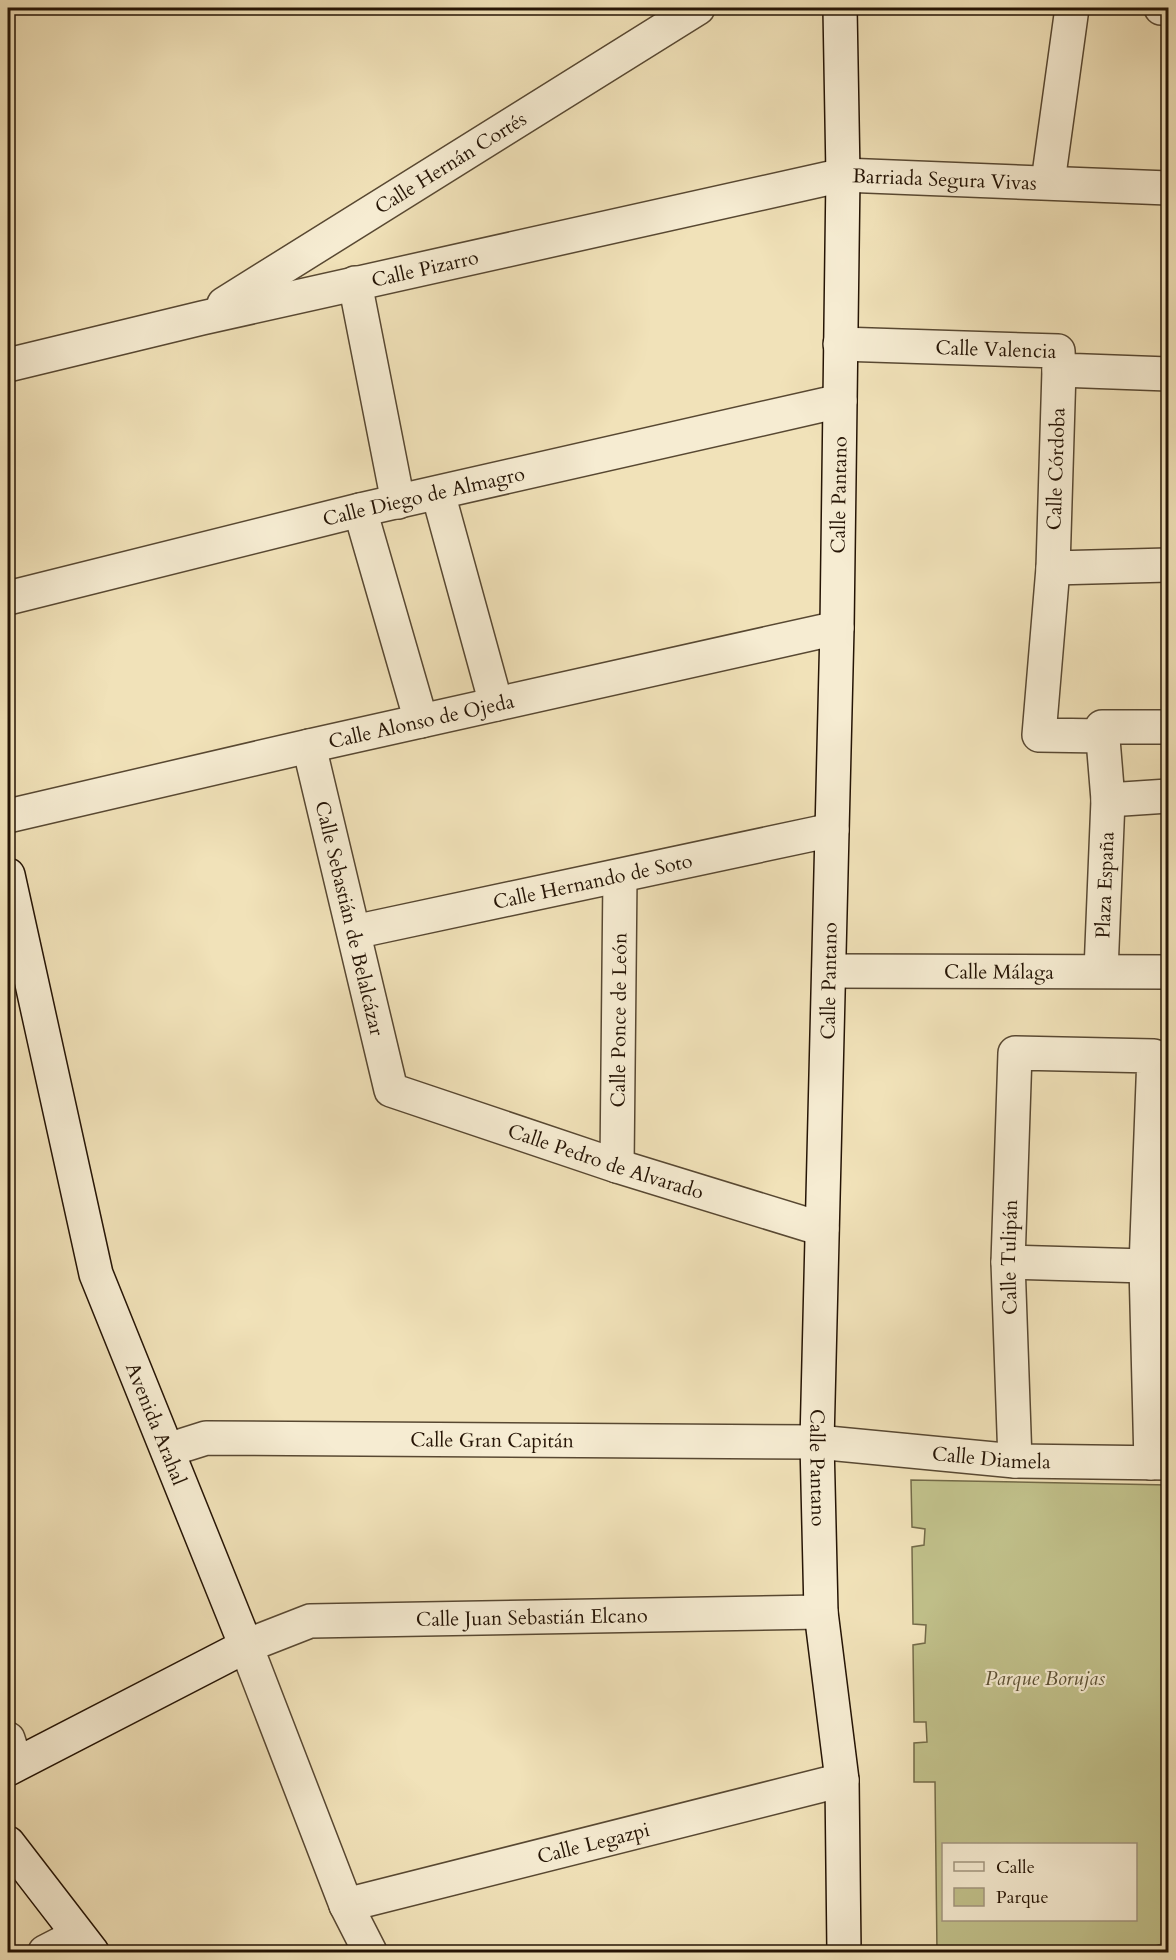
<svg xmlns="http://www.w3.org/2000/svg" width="1176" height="1960" font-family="Cardo,serif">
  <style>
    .green { fill: #c1c18b; stroke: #736a48; stroke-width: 1.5; fill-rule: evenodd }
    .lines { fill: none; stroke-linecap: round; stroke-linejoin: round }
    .street-casing { stroke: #584832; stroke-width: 36 }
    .secondary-casing { stroke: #251405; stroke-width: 36 }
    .street { stroke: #f6ecd2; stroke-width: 33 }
    .secondary { stroke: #f6ecd2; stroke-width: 33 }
    .labels { text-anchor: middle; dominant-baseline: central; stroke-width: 4.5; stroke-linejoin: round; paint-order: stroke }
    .street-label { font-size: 20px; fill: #251405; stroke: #f6ecd2 }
    .park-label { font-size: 20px; font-style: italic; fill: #5c5134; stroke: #f6ecd2 }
  </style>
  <rect width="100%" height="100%" fill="#f1e2b9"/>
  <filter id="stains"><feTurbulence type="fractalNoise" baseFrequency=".00333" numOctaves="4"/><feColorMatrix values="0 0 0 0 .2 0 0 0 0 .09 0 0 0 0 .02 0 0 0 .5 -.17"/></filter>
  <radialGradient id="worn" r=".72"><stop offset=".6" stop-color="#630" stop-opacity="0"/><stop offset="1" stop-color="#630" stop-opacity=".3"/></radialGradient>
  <path class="green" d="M911 1480 1168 1485V1942L1137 1952H937L935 1782H914V1743L927 1742 926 1722H914L913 1645 925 1643 926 1625 913 1624 912 1547 924 1545 925 1529 912 1527ZM944 1844H1136V1920H944Z"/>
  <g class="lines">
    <defs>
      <g id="street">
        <polyline points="1161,8 1168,8"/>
        <polyline points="1048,182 1072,8"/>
        <polyline points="355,283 398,502"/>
        <path id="s1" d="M224 304 698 8"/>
        <path id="s2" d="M840 344 1058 351 1059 370 1168 374"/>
        <path id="s3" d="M8 365 202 318 843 175 1168 188"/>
        <polyline points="1059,370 1053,568 1039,735 1103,736"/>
        <polyline points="438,493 496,704"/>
        <polyline points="360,510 421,721"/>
        <polyline points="1053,568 1168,565"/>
        <path id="s4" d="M8 598 360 510 840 401"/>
        <polyline points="1168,727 1102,727 1108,800 1168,796"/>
        <path id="s5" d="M309 746 391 1090 617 1166 822 1229"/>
        <path id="s6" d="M8 816 309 746 837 628"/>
        <path id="s7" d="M354 932 832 830"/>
        <path id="s8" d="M829 971 1168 972"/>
        <path id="s9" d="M1101 971 1108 800"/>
        <path id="s10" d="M617 1166 620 876"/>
        <polyline points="1008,1262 1146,1266"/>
        <path id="s11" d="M168 1450 206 1438 817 1442 1015 1461 1168 1463"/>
        <path id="s12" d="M1015 1461 1008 1262 1015 1053 1154 1056 1146 1266 1151 1463"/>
        <polyline points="8,1739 16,1764"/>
        <path id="s13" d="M346 1905 842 1780"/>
        <polyline points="45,1952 78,1935"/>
        <path id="s14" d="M370 1952 346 1905 246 1646 310 1621 821 1612"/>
      </g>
      <g id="secondary">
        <path id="s15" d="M840 8 843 175 837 628 817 1442 821 1612 842 1780 844 1952"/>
        <path id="s16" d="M8 875 96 1274 246 1646 8 1769"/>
        <polyline points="8,1843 92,1952"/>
      </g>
    </defs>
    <use href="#street" class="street-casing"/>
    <use href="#secondary" class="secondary-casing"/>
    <use href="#street" class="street"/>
    <use href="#secondary" class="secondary"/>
  </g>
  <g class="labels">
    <g class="street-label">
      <text stroke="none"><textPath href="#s1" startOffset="267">Calle Hernán Cortés</textPath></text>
      <text stroke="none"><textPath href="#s3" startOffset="958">Barriada Segura Vivas</textPath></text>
      <text stroke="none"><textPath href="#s3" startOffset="428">Calle Pizarro</textPath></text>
      <text stroke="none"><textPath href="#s2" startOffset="156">Calle Valencia</textPath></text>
      <text transform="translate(1056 469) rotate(-88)">Calle Córdoba</text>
      <text transform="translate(839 495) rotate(-89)">Calle Pantano</text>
      <text stroke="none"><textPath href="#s4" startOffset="428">Calle Diego de Almagro</textPath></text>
      <text stroke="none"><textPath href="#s6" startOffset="424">Calle Alonso de Ojeda</textPath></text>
      <text stroke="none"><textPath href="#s7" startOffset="244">Calle Hernando de Soto</textPath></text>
      <text stroke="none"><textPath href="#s9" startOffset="86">Plaza España</textPath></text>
      <text stroke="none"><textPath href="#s5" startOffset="177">Calle Sebastián de Belalcázar</textPath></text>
      <text stroke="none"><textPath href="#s8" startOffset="170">Calle Málaga</textPath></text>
      <text transform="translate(829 981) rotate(-89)">Calle Pantano</text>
      <text stroke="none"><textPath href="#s10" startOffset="146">Calle Ponce de León</textPath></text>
      <text stroke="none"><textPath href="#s5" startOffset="580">Calle Pedro de Alvarado</textPath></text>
      <text stroke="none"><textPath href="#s12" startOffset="204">Calle Tulipán</textPath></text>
      <text stroke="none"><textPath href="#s16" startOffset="570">Avenida Arahal</textPath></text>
      <text stroke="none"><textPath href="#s11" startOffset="326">Calle Gran Capitán</textPath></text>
      <text stroke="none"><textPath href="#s11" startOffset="826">Calle Diamela</textPath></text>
      <text stroke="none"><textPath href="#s15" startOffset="1460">Calle Pantano</textPath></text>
      <text stroke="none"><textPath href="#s14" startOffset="621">Calle Juan Sebastián Elcano</textPath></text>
      <text stroke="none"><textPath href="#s13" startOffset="255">Calle Legazpi</textPath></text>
    </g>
    <g class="park-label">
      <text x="1045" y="1678">Parque Borujas</text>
    </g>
  </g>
  <rect width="1176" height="1960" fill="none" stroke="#f1e2b9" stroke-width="30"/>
  <rect x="9" y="9" width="1158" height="1942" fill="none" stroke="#251405" stroke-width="3"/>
  <rect x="15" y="15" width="1146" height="1930" fill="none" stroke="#251405" stroke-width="1.5"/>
  <rect x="942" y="1843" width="195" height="78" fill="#f6ecd2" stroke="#a29680" stroke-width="1.5"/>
  <rect x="954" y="1862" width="30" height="9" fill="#f6ecd2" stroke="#a29680" stroke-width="1.5"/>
  <text x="996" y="1873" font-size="18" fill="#251405">Calle</text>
  <rect x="954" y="1888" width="30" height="18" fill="#c1c18b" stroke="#a29680" stroke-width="1.5"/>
  <text x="996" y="1903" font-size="18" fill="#251405">Parque</text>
  <rect width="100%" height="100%" filter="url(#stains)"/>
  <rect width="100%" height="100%" fill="url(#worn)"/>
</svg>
